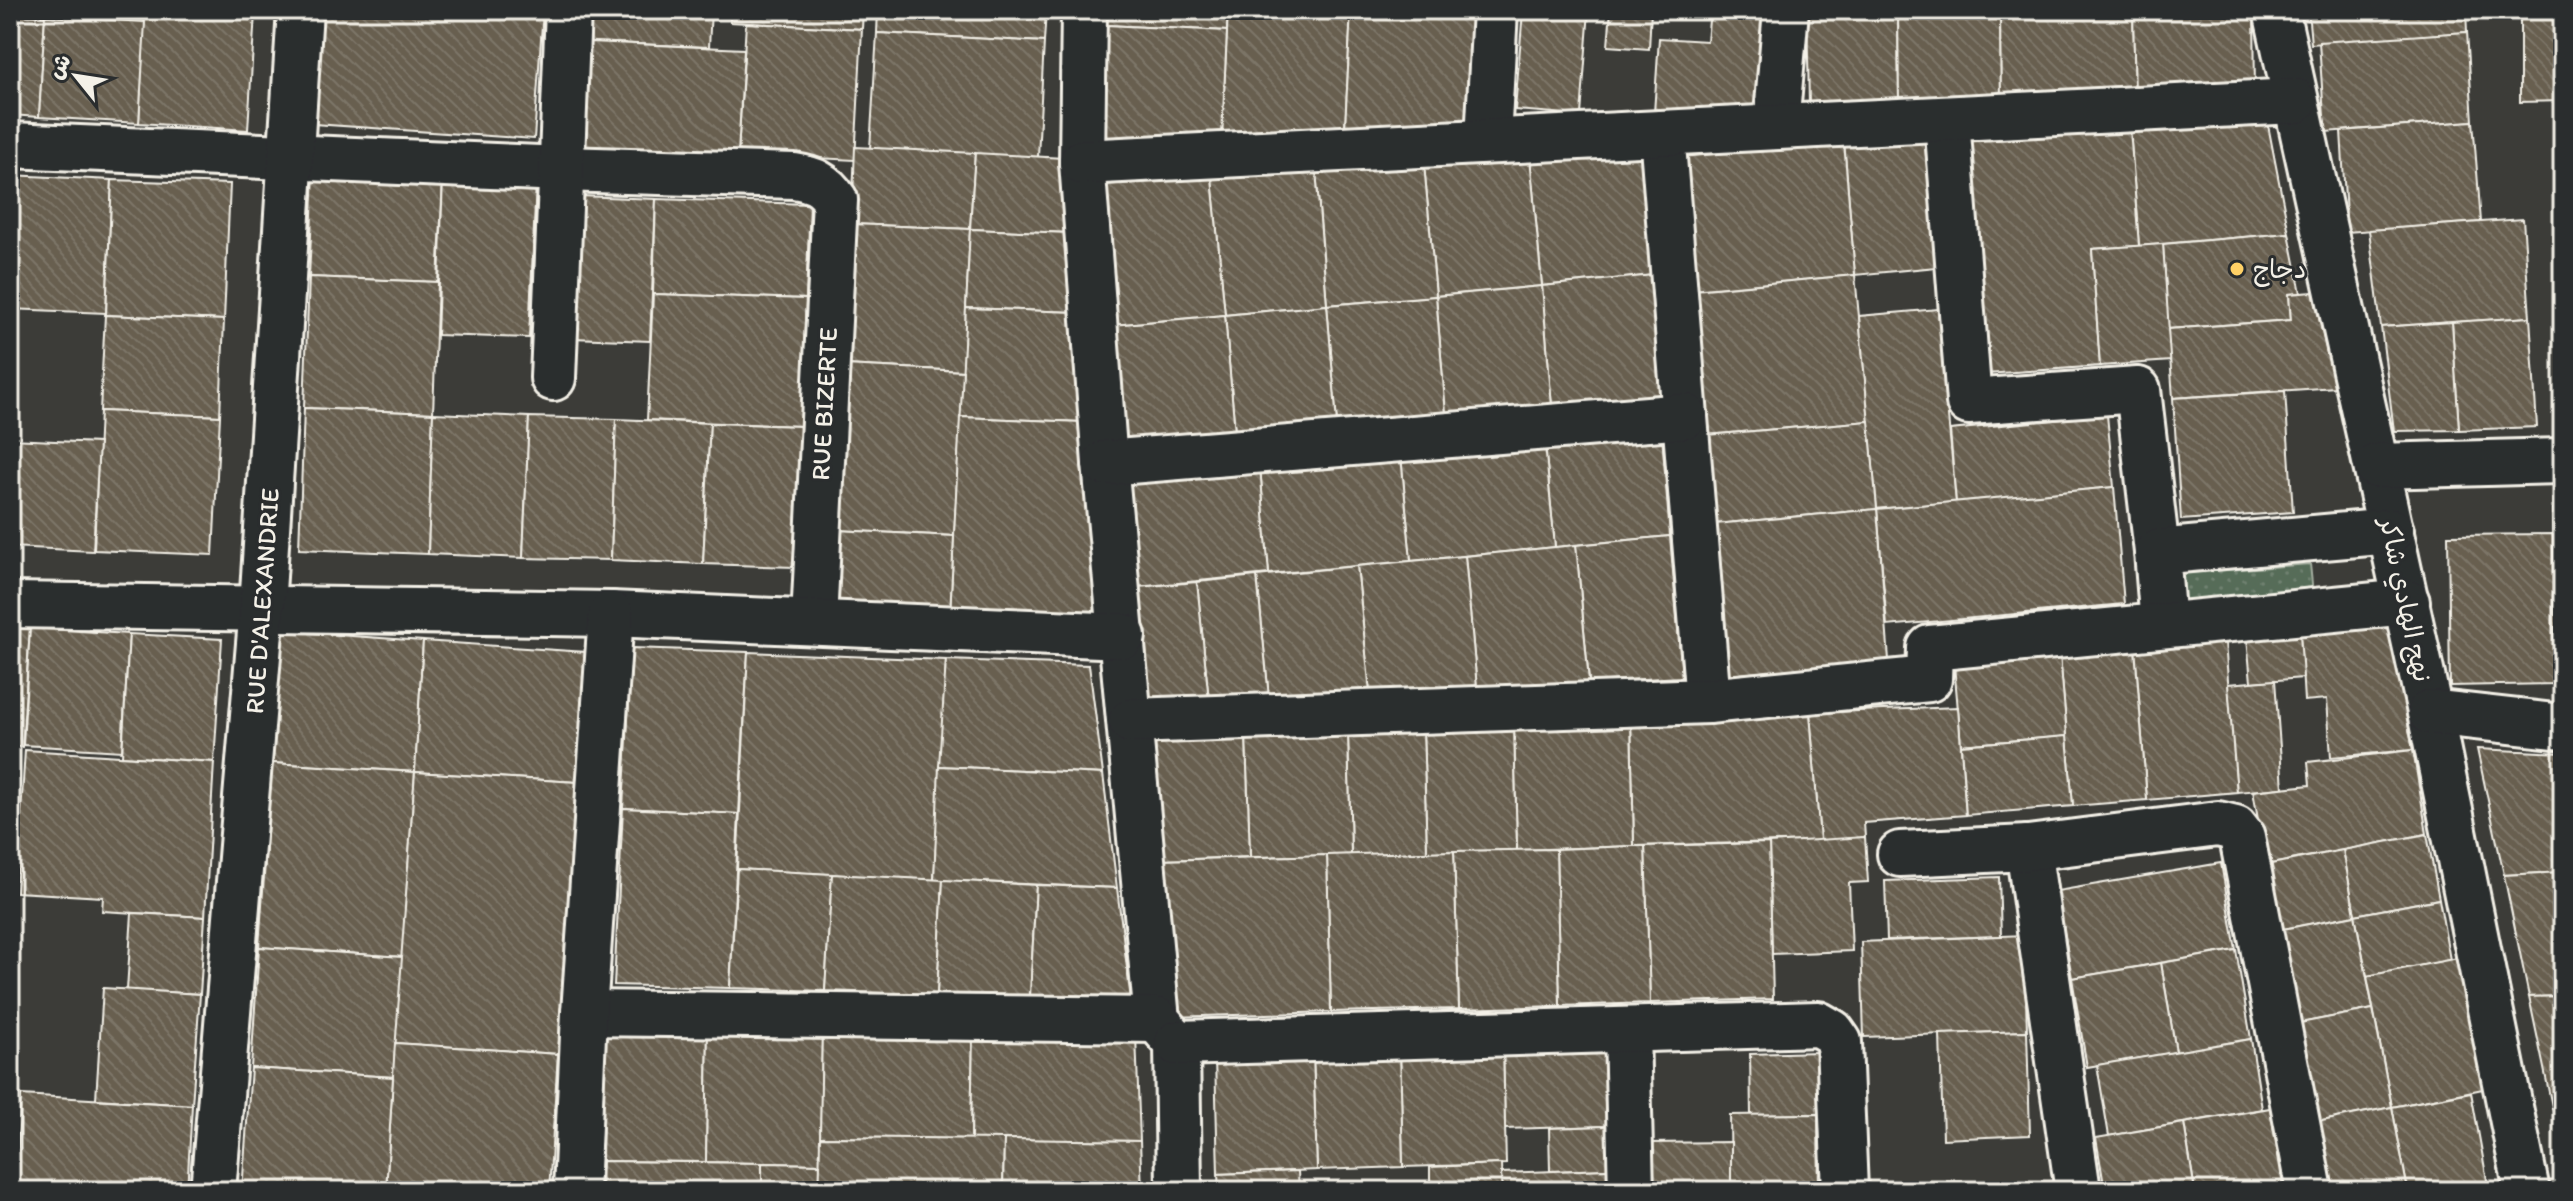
<svg xmlns="http://www.w3.org/2000/svg" width="2573" height="1201" font-family="Itim,'Playpen Sans Arabic',sans-serif">
  <style>
    .garden { fill: url(#garden-dots); stroke: #a5aea0; stroke-width: 2 }
    .building { fill: url(#building-back-hatch); stroke: #f4f1e8; stroke-width: 2 }
    .lines { fill: none; stroke-linecap: round; stroke-linejoin: round }
    .minor-casing { stroke: #f4f1e8; stroke-width: 50 }
    .minor { stroke: #2a2d2e; stroke-width: 44 }
    .poi-dot { fill: #ffd166; stroke: #2a2d2e; stroke-width: 3 }
    .labels { text-anchor: middle; dominant-baseline: central; stroke-width: 6; stroke-linejoin: round; paint-order: stroke }
    .poi-label { font-size: 26px; fill: #f4f1e8; stroke: #2a2d2e; text-anchor: start }
    .street-label { font-size: 26px; fill: #f4f1e8; stroke: #2a2d2e }
  </style>
  <defs>
    <pattern id="garden-dots" width="8" height="8" patternUnits="userSpaceOnUse" patternTransform="scale(2)"><rect width="8" height="8" fill="#566c58"/><path d="M2 2h.1M6 6h.1" fill="none" stroke="#6f8170" stroke-width="1.8" stroke-linecap="round"/></pattern>
    <pattern id="building-back-hatch" width="6" height="6" patternUnits="userSpaceOnUse" patternTransform="scale(2)"><rect width="6" height="6" fill="#675e4f"/><path d="M-1 5l2 2M0 0l6 6M5-1l2 2" fill="none" stroke="#7d7668"/></pattern>
  </defs>
  <rect width="100%" height="100%" fill="#3c3c38"/>
  <filter id="ink" filterUnits="userSpaceOnUse"><feTurbulence type="fractalNoise" baseFrequency=".0125" numOctaves="2"/><feDisplacementMap in="SourceGraphic" scale="16" xChannelSelector="R" yChannelSelector="G"/><feConvolveMatrix kernelMatrix="1 2 1 2 8 2 1 2 1" color-interpolation-filters="sRGB"/></filter>
  <g filter="url(#ink)">
    <polygon class="garden" points="2310,564 2313,594 2174,604 2171,574"/>
    <g class="building">
      <polygon points="145,10 255,12 248,130 139,123"/>
      <polygon points="322,10 543,10 534,139 314,124"/>
      <polygon points="591,10 711,10 709,47 590,42"/>
      <polygon points="730,10 863,10 862,29 730,22"/>
      <polygon points="878,10 1046,10 1044,42 877,33"/>
      <polygon points="1106,10 1228,10 1227,31 1106,25"/>
      <polygon points="1228,10 1351,10 1345,128 1222,135"/>
      <polygon points="1351,10 1481,10 1475,119 1345,128"/>
      <polygon points="1523,10 1589,10 1581,115 1515,110"/>
      <polygon points="1611,10 1651,10 1649,49 1608,46"/>
      <polygon points="1710,10 1772,10 1765,108 1654,113 1659,38 1707,41"/>
      <polygon points="1807,10 1898,10 1899,101 1809,103"/>
      <polygon points="1898,10 2000,10 2001,99 1899,101"/>
      <polygon points="2000,10 2133,10 2135,96 2001,99"/>
      <polygon points="2133,10 2254,10 2255,93 2135,96"/>
      <polygon points="2308,10 2466,10 2467,32 2311,44"/>
      <polygon points="10,15 45,16 39,117 10,115"/>
      <polygon points="45,16 145,22 139,123 39,117"/>
      <polygon points="2563,17 2563,101 2520,102 2520,18"/>
      <polygon points="746,23 862,29 855,160 738,154"/>
      <polygon points="1106,25 1227,31 1222,135 1102,143"/>
      <polygon points="2467,32 2473,121 2325,132 2319,42"/>
      <polygon points="877,33 1044,42 1038,157 870,149"/>
      <polygon points="590,42 744,49 738,154 584,147"/>
      <polygon points="2267,120 2289,233 2139,246 2130,129"/>
      <polygon points="2473,121 2481,222 2347,232 2341,131"/>
      <polygon points="2130,129 2139,246 2092,249 2100,366 1986,374 1971,140"/>
      <polygon points="1924,135 1936,267 1855,275 1844,142"/>
      <polygon points="1844,142 1855,275 1694,290 1682,157"/>
      <polygon points="855,147 975,153 970,229 852,224"/>
      <polygon points="1644,149 1654,275 1542,286 1530,157"/>
      <polygon points="975,153 1063,158 1069,233 970,229"/>
      <polygon points="1530,157 1542,286 1436,296 1424,164"/>
      <polygon points="1424,164 1436,296 1327,305 1316,171"/>
      <polygon points="1316,171 1327,305 1225,315 1212,178"/>
      <polygon points="314,174 443,179 438,282 309,277"/>
      <polygon points="10,175 112,180 106,313 10,309"/>
      <polygon points="1212,178 1225,315 1113,325 1101,185"/>
      <polygon points="443,179 536,181 529,338 437,335"/>
      <polygon points="112,180 230,184 224,320 106,315"/>
      <polygon points="579,196 656,199 650,341 573,338"/>
      <polygon points="656,199 810,204 806,299 653,294"/>
      <polygon points="2523,219 2530,317 2381,327 2369,230"/>
      <polygon points="852,224 970,229 963,371 844,365"/>
      <polygon points="970,229 1069,233 1074,312 966,308"/>
      <polygon points="2289,233 2301,293 2289,294 2291,320 2168,329 2163,244"/>
      <polygon points="2163,244 2171,361 2100,366 2092,249"/>
      <polygon points="1654,275 1663,397 1552,407 1542,286"/>
      <polygon points="1855,275 1869,421 1707,435 1694,290"/>
      <polygon points="309,277 438,282 433,413 304,408"/>
      <polygon points="1542,286 1552,407 1446,415 1436,296"/>
      <polygon points="2313,292 2335,387 2173,398 2168,329 2291,320 2289,294"/>
      <polygon points="653,294 806,299 801,426 647,420"/>
      <polygon points="1436,296 1446,415 1337,424 1327,305"/>
      <polygon points="1327,305 1337,424 1235,433 1225,315"/>
      <polygon points="966,308 1074,312 1082,422 960,417"/>
      <polygon points="1938,309 1956,502 1877,509 1859,316"/>
      <polygon points="105,315 224,320 220,416 100,411"/>
      <polygon points="1225,315 1235,433 1124,442 1113,325"/>
      <polygon points="2530,317 2537,427 2459,430 2452,322"/>
      <polygon points="2452,322 2459,430 2394,431 2381,327"/>
      <polygon points="844,365 963,371 954,536 836,530"/>
      <polygon points="2285,391 2293,512 2181,520 2173,398"/>
      <polygon points="304,408 433,413 428,554 299,549"/>
      <polygon points="100,411 220,416 213,555 94,550"/>
      <polygon points="433,413 529,417 523,558 428,554"/>
      <polygon points="2107,415 2114,487 1956,502 1950,430"/>
      <polygon points="529,417 616,419 611,560 523,558"/>
      <polygon points="960,417 1082,422 1096,620 950,613"/>
      <polygon points="616,419 710,423 703,564 611,560"/>
      <polygon points="1869,421 1877,509 1715,524 1707,435"/>
      <polygon points="710,423 801,426 795,567 703,564"/>
      <polygon points="1662,435 1670,536 1555,547 1545,445"/>
      <polygon points="10,439 99,443 93,551 10,547"/>
      <polygon points="1545,445 1555,547 1411,561 1401,456"/>
      <polygon points="1401,456 1411,561 1269,574 1260,467"/>
      <polygon points="1260,467 1269,574 1138,587 1128,478"/>
      <polygon points="2114,487 2124,604 1887,626 1877,509"/>
      <polygon points="1877,509 1889,660 1728,675 1715,524"/>
      <polygon points="2552,509 2563,509 2563,645 2554,645"/>
      <polygon points="836,530 954,536 950,613 832,608"/>
      <polygon points="2553,534 2554,684 2450,686 2448,535"/>
      <polygon points="1670,536 1682,677 1589,682 1576,545"/>
      <polygon points="1576,545 1589,682 1477,688 1465,556"/>
      <polygon points="1465,556 1477,688 1370,693 1357,566"/>
      <polygon points="1357,566 1370,693 1269,698 1257,576"/>
      <polygon points="1257,576 1269,698 1209,701 1197,582"/>
      <polygon points="1197,582 1209,701 1150,704 1138,587"/>
      <polygon points="10,626 30,628 22,747 10,746"/>
      <polygon points="2390,626 2413,750 2331,757 2327,699 2304,701 2300,634"/>
      <polygon points="30,628 129,634 122,751 23,745"/>
      <polygon points="280,631 423,641 415,772 272,763"/>
      <polygon points="129,634 222,639 214,762 122,756"/>
      <polygon points="2300,634 2303,678 2251,682 2247,638"/>
      <polygon points="423,641 586,652 577,782 415,772"/>
      <polygon points="2225,642 2237,792 2147,800 2135,649"/>
      <polygon points="632,648 748,652 739,814 623,808"/>
      <polygon points="2135,649 2147,800 2073,806 2060,655"/>
      <polygon points="748,652 946,660 934,880 737,869"/>
      <polygon points="2060,655 2067,736 1961,745 1954,664"/>
      <polygon points="946,660 1089,665 1103,774 939,766"/>
      <polygon points="2275,680 2283,788 2237,792 2228,684"/>
      <polygon points="1958,707 1966,815 1864,823 1865,837 1820,841 1810,713"/>
      <polygon points="1810,713 1820,841 1634,846 1631,721"/>
      <polygon points="1631,721 1634,846 1517,850 1514,726"/>
      <polygon points="1514,726 1517,850 1427,852 1423,730"/>
      <polygon points="1423,730 1427,852 1351,855 1348,734"/>
      <polygon points="1348,734 1351,855 1250,857 1246,738"/>
      <polygon points="2067,736 2073,806 1966,815 1961,745"/>
      <polygon points="1246,738 1250,857 1162,860 1155,742"/>
      <polygon points="2477,749 2563,753 2563,872 2504,875"/>
      <polygon points="25,750 214,762 205,917 102,911 103,897 16,892"/>
      <polygon points="2413,750 2427,834 2266,865 2253,791 2310,785 2308,762"/>
      <polygon points="272,763 415,772 402,957 259,947"/>
      <polygon points="939,766 1103,774 1117,888 934,880"/>
      <polygon points="415,772 577,782 558,1054 395,1043"/>
      <polygon points="623,808 739,814 730,988 614,985"/>
      <polygon points="2427,834 2439,899 2355,915 2343,850"/>
      <polygon points="1865,837 1868,882 1849,883 1852,951 1772,954 1769,843"/>
      <polygon points="1769,843 1773,999 1650,1003 1645,846"/>
      <polygon points="1634,846 1645,846 1650,1003 1560,1006 1556,849"/>
      <polygon points="1556,849 1560,1006 1459,1009 1454,851"/>
      <polygon points="2343,850 2355,915 2278,930 2266,865"/>
      <polygon points="1454,851 1459,1009 1331,1012 1327,855"/>
      <polygon points="1327,855 1331,1012 1172,1017 1162,860"/>
      <polygon points="2221,863 2236,950 2072,978 2057,891"/>
      <polygon points="737,869 832,874 825,991 730,988"/>
      <polygon points="2563,872 2563,996 2529,997 2504,875"/>
      <polygon points="832,874 943,880 937,995 825,991"/>
      <polygon points="1999,877 2001,936 1887,940 1885,881"/>
      <polygon points="943,880 1036,885 1030,997 937,995"/>
      <polygon points="1036,885 1117,888 1131,1000 1030,997"/>
      <polygon points="2439,899 2450,960 2367,976 2355,915"/>
      <polygon points="132,913 205,917 200,994 127,990"/>
      <polygon points="2355,915 2373,1009 2295,1024 2278,930"/>
      <polygon points="2024,935 2027,1031 1864,1037 1861,942"/>
      <polygon points="259,947 402,957 393,1077 251,1068"/>
      <polygon points="2236,950 2251,1039 2176,1052 2161,963"/>
      <polygon points="2458,958 2483,1089 2392,1107 2367,976"/>
      <polygon points="2161,963 2176,1052 2087,1067 2072,978"/>
      <polygon points="103,988 200,994 192,1105 96,1099"/>
      <polygon points="2563,996 2563,1115 2554,1116 2529,997"/>
      <polygon points="2373,1009 2392,1107 2312,1123 2295,1024"/>
      <polygon points="604,1027 708,1029 706,1162 602,1161"/>
      <polygon points="708,1029 822,1030 820,1164 706,1162"/>
      <polygon points="822,1030 973,1033 971,1139 820,1137"/>
      <polygon points="2027,1031 2030,1135 1943,1139 1940,1034"/>
      <polygon points="973,1033 1136,1035 1140,1141 971,1139"/>
      <polygon points="2251,1039 2262,1109 2109,1136 2097,1065"/>
      <polygon points="395,1043 558,1054 549,1191 386,1191"/>
      <polygon points="1605,1044 1607,1126 1505,1129 1503,1048"/>
      <polygon points="1503,1048 1506,1164 1403,1167 1400,1051"/>
      <polygon points="1400,1051 1403,1167 1317,1170 1313,1054"/>
      <polygon points="1817,1052 1818,1114 1751,1115 1750,1054"/>
      <polygon points="1313,1054 1317,1170 1218,1174 1215,1057"/>
      <polygon points="251,1068 393,1077 386,1191 242,1191"/>
      <polygon points="2471,1092 2489,1191 2408,1191 2392,1107"/>
      <polygon points="21,1095 192,1105 187,1191 15,1191"/>
      <polygon points="2392,1107 2408,1191 2325,1191 2312,1123"/>
      <polygon points="2270,1108 2284,1191 2195,1191 2184,1123"/>
      <polygon points="1818,1114 1819,1191 1731,1191 1730,1115"/>
      <polygon points="2184,1123 2195,1191 2105,1191 2096,1138"/>
      <polygon points="1607,1126 1609,1169 1550,1171 1549,1128"/>
      <polygon points="820,1137 1004,1139 1003,1191 819,1191"/>
      <polygon points="1004,1139 1140,1141 1142,1191 1003,1191"/>
      <polygon points="1731,1142 1731,1191 1647,1191 1647,1143"/>
      <polygon points="602,1161 762,1163 762,1191 601,1191"/>
      <polygon points="762,1163 820,1164 819,1191 762,1191"/>
      <polygon points="1501,1164 1502,1191 1430,1191 1430,1167"/>
      <polygon points="1609,1169 1610,1191 1502,1191 1501,1173"/>
      <polygon points="1298,1171 1299,1191 1219,1191 1218,1174"/>
      <polygon points="1430,1185 1430,1191 1299,1191 1299,1190"/>
    </g>
    <g class="lines">
      <defs>
        <g id="minor">
          <polyline points="1084,10 1082,162 1105,463 1157,1020 1177,1043 1179,1191"/>
          <polyline points="2276,10 2430,712 2527,1191"/>
          <polyline points="1947,120 1969,402 2138,390 2157,552"/>
          <polyline points="1776,127 1786,10"/>
          <polyline points="1662,133 1708,701"/>
          <polyline points="1488,140 1495,10"/>
          <path d="M10 145 562 169 794 176C813 179 824 183 835 200L814 621"/>
          <polyline points="1082,162 2295,101"/>
          <polyline points="553,378 568,10"/>
          <polyline points="1105,463 1685,416"/>
          <polyline points="2377,466 2563,461"/>
          <polyline points="10,605 611,614 1123,636"/>
          <polyline points="2163,625 2157,552 2391,531"/>
          <polyline points="2430,712 2563,727"/>
          <polyline points="1131,721 1708,701 1929,679 1930,648 2407,602"/>
          <polyline points="2028,848 2078,1191"/>
          <polyline points="1900,854 2028,848 2218,824 2235,828 2242,837 2310,1191"/>
          <polyline points="584,1013 1157,1020"/>
          <polyline points="1627,1031 1631,1191"/>
          <polyline points="1177,1043 1818,1024 1832,1032 1839,1042 1845,1191"/>
          <polyline points="213,1191 262,608 300,10"/>
          <polyline points="576,1191 584,1013 611,614"/>
        </g>
      </defs>
      <use href="#minor" class="minor-casing"/>
      <use href="#minor" class="minor"/>
    </g>
  </g>
  <circle class="poi-dot" cx="2237" cy="269" r="8"/>
  <g class="labels">
    <g class="poi-label">
      <text x="2253" y="269">دجاج</text>
    </g>
    <g class="street-label">
      <text transform="translate(824 404) rotate(-87)">RUE BIZERTE</text>
      <text transform="translate(2406 600) rotate(78)">نهج الهادي شاكر</text>
      <text transform="translate(262 601) rotate(-86)">RUE D'ALEXANDRIE</text>
    </g>
  </g>
  <rect width="2573" height="1201" fill="none" stroke="#2a2d2e" stroke-width="40"/>
  <rect x="20" y="20" width="2533" height="1161" fill="none" stroke="#f4f1e8" stroke-width="3" filter="url(#ink)"/>
  <g transform="translate(76 76) rotate(300)" stroke="#2a2d2e" stroke-width="6" paint-order="stroke">
  <path d="M0-6L14 30L0 20L-14 30Z" fill="#f4f1e8"/>
  <text y="-12" font-size="22" font-weight="bold" text-anchor="middle" fill="#f4f1e8">ش</text>
  </g>
</svg>
